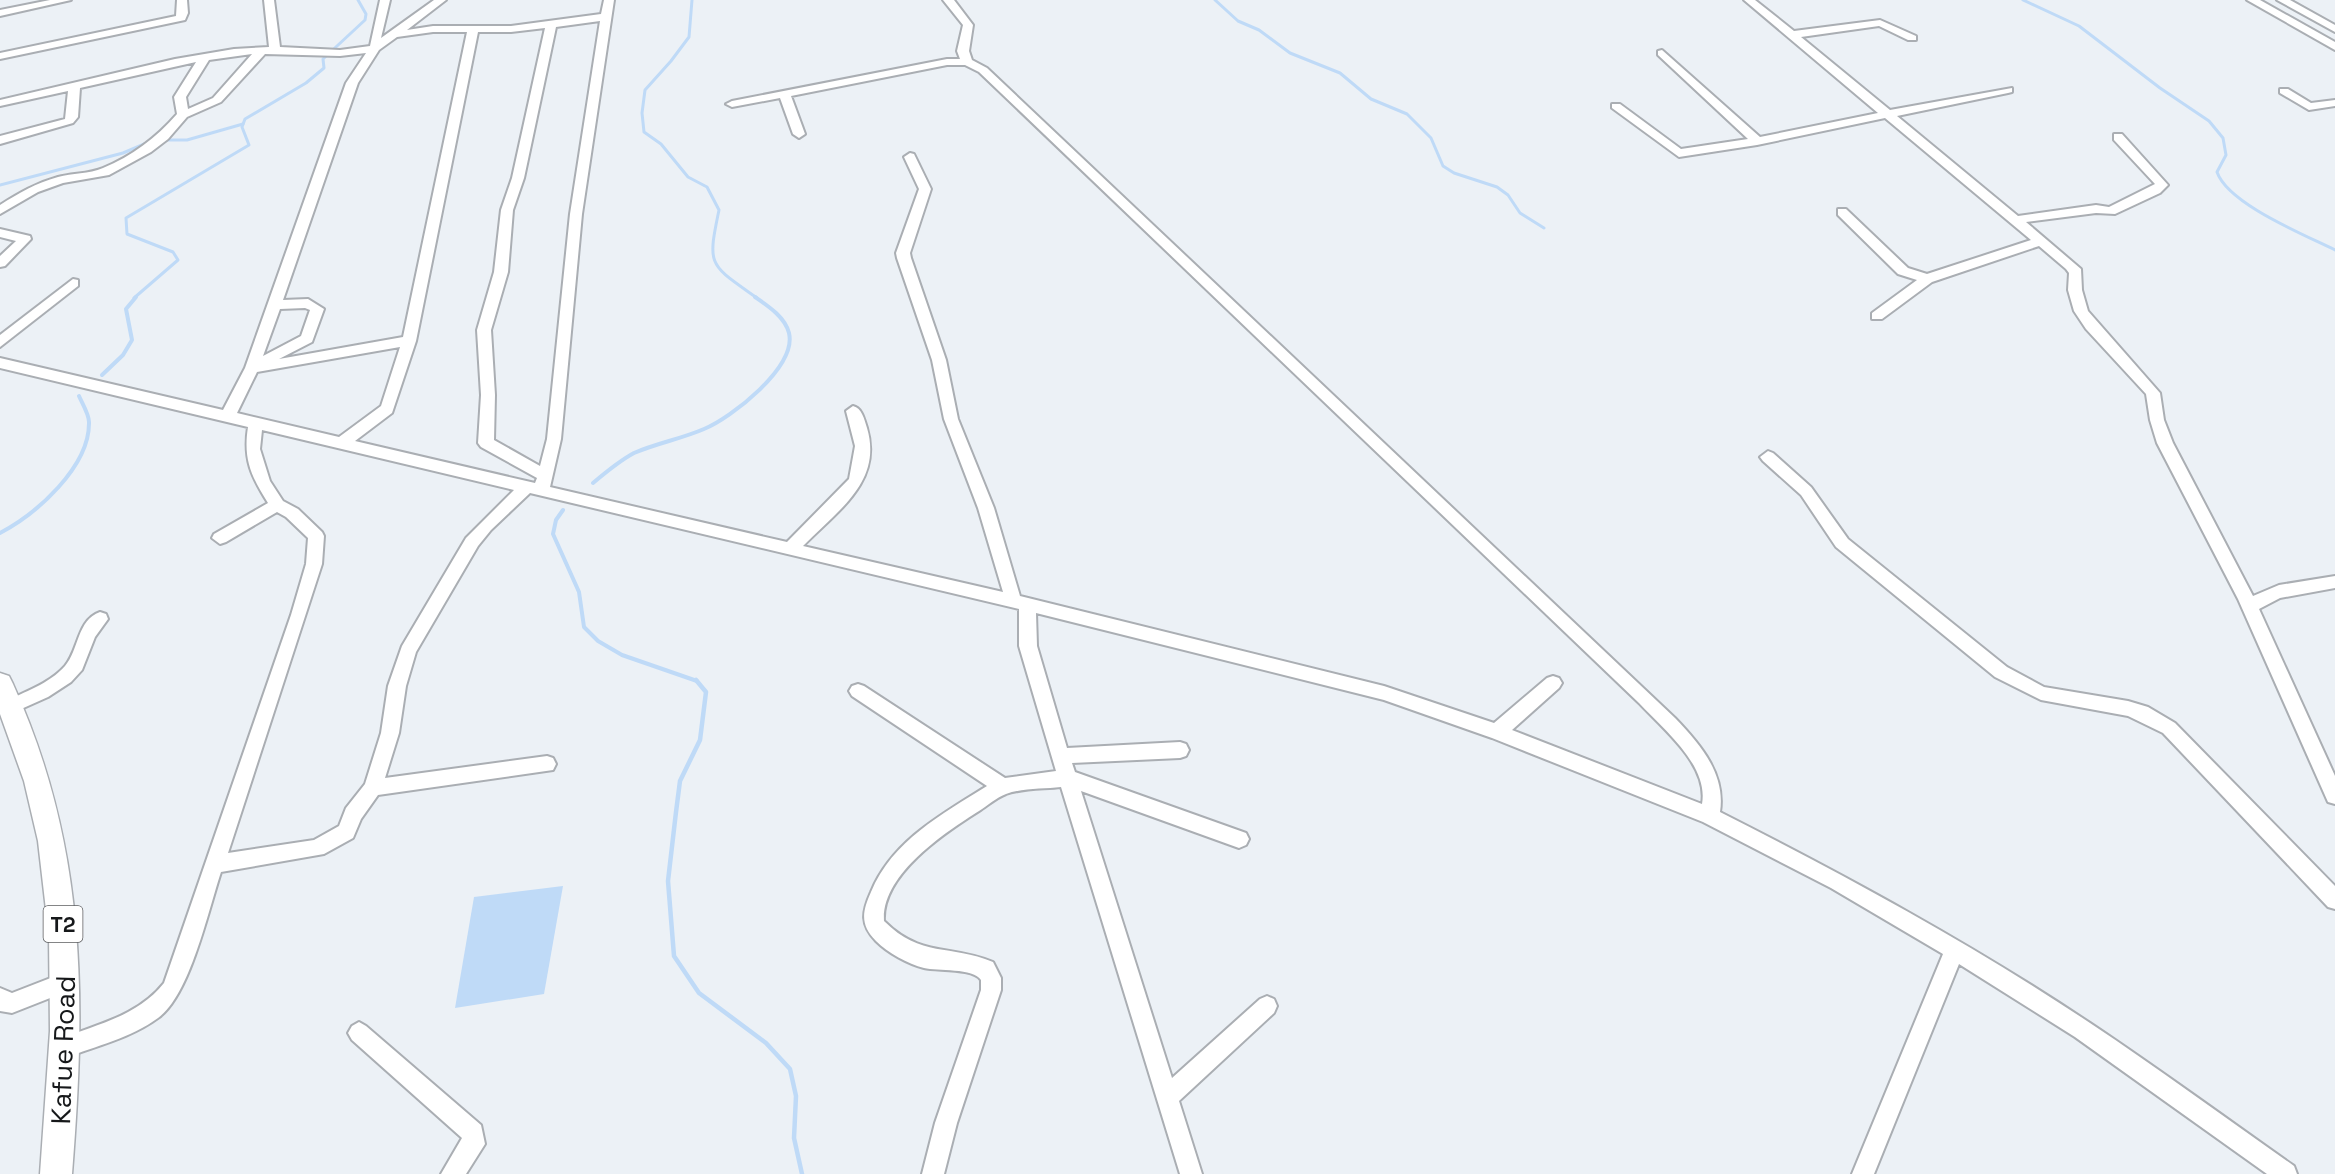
<svg xmlns="http://www.w3.org/2000/svg" width="2335" height="1174" font-family="'Space Grotesk',sans-serif">
  <style>
    .water { fill: #bfdaf7 }
    .lines { fill: none; stroke-linecap: round; stroke-linejoin: round }
    .stream-far2 { stroke: #bfdaf7; stroke-width: 3 }
    .stream-far1 { stroke: #bfdaf7; stroke-width: 4 }
    .stream { stroke: #bfdaf7; stroke-width: 4.5 }
    .minor-casing { stroke: #aaaeb3; stroke-width: 4 }
    .highway-casing { stroke: #aaaeb3; stroke-width: 3 }
    .minor { fill: #fff; fill-rule: evenodd }
    .highway { fill: #fff; fill-rule: evenodd }
    .labels { text-anchor: middle; dominant-baseline: central; stroke-width: 6; stroke-linejoin: round; paint-order: stroke }
    .shield { fill: #fff; stroke: #5c5d5f; stroke-width: 1.5 }
    .shield-label { font-size: 21px; font-weight: bold; fill: #16181a }
    .near-street-label { font-size: 27px; fill: #16181a; stroke: #fff }
  </style>
  <rect width="100%" height="100%" fill="#ecf1f6"/>
  <polygon class="water" points="563,886 544,994 455,1008 474,897"/>
  <g class="lines">
    <g class="stream-far2">
      <path d="M692 0 689 37 671 61 645 90 642 113 644 132 661 144 688 177 707 187 719 210C707 267 709 264 757 298"/>
      <polyline points="1215,0 1238,21 1259,30 1290,53 1340,73 1371,99 1407,114 1431,138 1443,166 1454,173 1497,187 1508,195 1520,213 1544,228"/>
      <path d="M2023 0 2079 26 2160 88 2209 121 2223 138 2226 155 2217 172C2228 204 2305 235 2335 250"/>
      <polyline points="167,140 187,140 243,124"/>
      <polyline points="0,185 123,153 149,142"/>
      <polyline points="134,298 178,260 173,252 127,234 126,218 249,145 242,127 245,119 306,83 324,68 323,59 365,20 366,14 358,0"/>
    </g>
    <g class="stream-far1">
      <polyline points="102,375 123,355 132,340 126,309 136,297"/>
      <path d="M593 483C606 472 619 461 634 453 657 443 681 439 704 429 731 418 797 367 789 333 785 317 768 306 755 297"/>
      <polyline points="563,510 556,520 553,534 579,592 584,627 598,641 622,655 697,681"/>
      <path d="M0 533C36 514 90 467 89 422 89 414 82 403 79 396"/>
    </g>
    <polyline class="stream" points="696,680 706,692 700,740 680,781 676,812 668,881 674,956 699,993 766,1043 790,1069 796,1096 794,1138 802,1174"/>
    <defs>
      <g id="minor">
        <polygon points="50,0 71,0 0,16 0,10"/>
        <polygon points="177,0 187,0 188,13 185,20 0,59 0,53 176,16"/>
        <path d="M264 0H274L280 47 340 50 370 46 380 0H390L381 38 434 0H446L407 30 433 26H511L601 14 604 0H614L582 214 561 439 550 487 787 542 849 479 855 446 846 411 853 406C862 408 864 419 867 428 883 482 837 511 803 546L1003 592 978 508 944 419 932 360 897 258 896 253 919 189 904 157 910 153 914 154 931 189 910 253 911 258 946 360 958 419 994 508 1020 596 1384 686 1494 723 1547 678 1553 676 1559 678 1562 683 1559 688 1512 730 1702 804C1709 765 1663 729 1639 703L979 72 965 65H947L791 96 805 134 799 138 793 134 780 98 732 107 726 104 732 101 947 59H960L957 51 963 25 943 0H954L973 25 969 51 972 60 987 68 1675 718C1700 744 1726 774 1720 812 1846 876 1972 944 2090 1023 2159 1069 2226 1118 2294 1166L2297 1174H2267L2075 1037 1959 964 1874 1174H1852L1943 954 1831 888 1703 822 1492 738 1384 700 1036 613 1037 646 1067 748 1180 742 1186 744 1189 750 1186 756 1180 758 1072 763 1075 772 1246 833 1249 839 1246 845 1239 848 1081 791 1172 1078 1260 999 1267 996 1274 999 1277 1006 1274 1013 1179 1101 1202 1174H1180L1061 787C1044 789 1022 788 1006 794 997 797 987 806 979 811 944 833 881 875 884 921 921 958 950 944 993 962L1001 978V990L957 1123 944 1174H922L935 1123 981 990V980C974 968 937 971 924 968 908 964 888 953 876 941 860 925 862 912 871 892 892 841 942 814 987 786L852 696 849 691 852 686 858 684 864 686 1005 778 1056 771 1019 646V609L530 493 491 530 478 546 416 652 406 686 399 733 385 778 547 756 553 758 556 764 553 770 378 795 361 819 353 838 324 854 221 872C208 911 190 995 158 1018 131 1038 96 1046 65 1058L58 1054 54 1047 58 1040C96 1024 137 1017 164 983L291 615 306 564 308 538 286 517 277 512 226 542 220 544 212 538 214 534 268 503C251 476 243 459 248 427L0 368V358L223 410 245 368 346 83 366 53 340 56 265 54 221 102 187 117 168 139 151 152 109 175 63 183 38 192 0 214V205C19 193 36 183 58 177 72 173 89 174 103 168 132 156 156 138 177 114L174 97 196 62 80 88 78 117 73 123 0 144V136L65 119 68 91 0 106V100L175 59 234 49 269 47ZM600 21 570 214 547 439 540 466 494 440 495 395 491 330 508 272 513 210 524 178 556 27ZM545 28 512 178 501 210 494 272 477 330 481 395 478 443 481 447 537 478 535 483 355 441 392 413 416 341 478 32H511ZM433 32H467L403 337 279 359 312 342 324 309 308 299 283 300 358 83 379 50 397 37ZM252 54 213 98 188 109 186 97 209 60ZM305 308 310 310 301 336 263 356 280 309ZM400 347 381 406 339 437 237 413 257 372ZM262 430 514 490 466 538 402 646 388 686 381 733 365 784 346 808 339 826 314 840 228 853 322 564 324 536 322 532 298 509 283 501 270 481 260 449Z"/>
        <polygon points="1744,0 1755,0 1794,31 1880,20 1916,36 1916,40 1908,40 1879,26 1801,37 1890,110 2012,88 2012,92 2008,93 1897,116 2018,216 2096,205 2109,207 2155,184 2114,140 2114,134 2122,134 2168,185 2160,193 2115,214 2096,213 2026,222 2081,269 2082,290 2088,311 2160,393 2164,420 2173,443 2253,596 2279,585 2335,576 2335,588 2280,598 2259,609 2335,776 2335,804 2328,802 2238,599 2157,443 2150,420 2146,394 2086,329 2074,311 2068,290 2069,273 2066,269 2039,246 1932,282 1882,319 1872,319 1872,313 1917,280 1898,274 1838,215 1838,209 1846,209 1908,268 1927,274 2031,240 1885,118 1757,145 1679,157 1612,108 1612,104 1620,104 1681,149 1748,139 1658,55 1658,51 1662,50 1760,137 1878,113"/>
        <polygon points="2247,0 2260,0 2335,42 2335,50"/>
        <polygon points="2277,0 2290,0 2335,25 2335,32"/>
        <polygon points="2280,89 2288,89 2311,103 2335,100 2335,106 2309,110 2280,93"/>
        <polygon points="0,229 30,236 31,239 5,266 0,267 0,256 16,241 0,237"/>
        <polygon points="73,279 78,280 78,286 0,347 0,335"/>
        <polygon points="1768,451 1773,453 1811,487 1848,539 2007,667 2044,687 2128,701 2148,707 2175,723 2335,886 2335,909 2328,907 2163,733 2128,716 2041,700 1995,677 1836,547 1801,495 1763,461 1760,457"/>
        <path d="M100 612 106 614 108 619 95 637 82 670 71 682 48 697 10 714 4 712 1 707 4 702C24 692 49 684 65 666 79 650 77 620 100 612Z"/>
        <polygon points="66,972 73,975 76,982 73,989 12,1013 0,1011 0,988 12,993"/>
        <polygon points="359,1022 366,1026 481,1125 485,1144 466,1174 441,1174 462,1138 352,1040 348,1033 352,1026"/>
      </g>
      <path id="highway" d="M0 673 9 676 13 684C87 847 86 999 72 1174H40L50 1031 49 936 38 841 24 781 0 714Z"/>
    </defs>
    <use href="#minor" class="minor-casing"/>
    <use href="#highway" class="highway-casing"/>
    <use href="#minor" class="minor"/>
    <use href="#highway" class="highway"/>
  </g>
  <g class="labels">
    <rect class="shield" x="43.5" y="906" width="39" height="36" rx="4.5"/>
    <g class="shield-label">
      <text x="63" y="924">T2</text>
    </g>
    <g class="near-street-label">
      <text transform="translate(63 1050) rotate(-88)">Kafue Road</text>
    </g>
  </g>
</svg>
